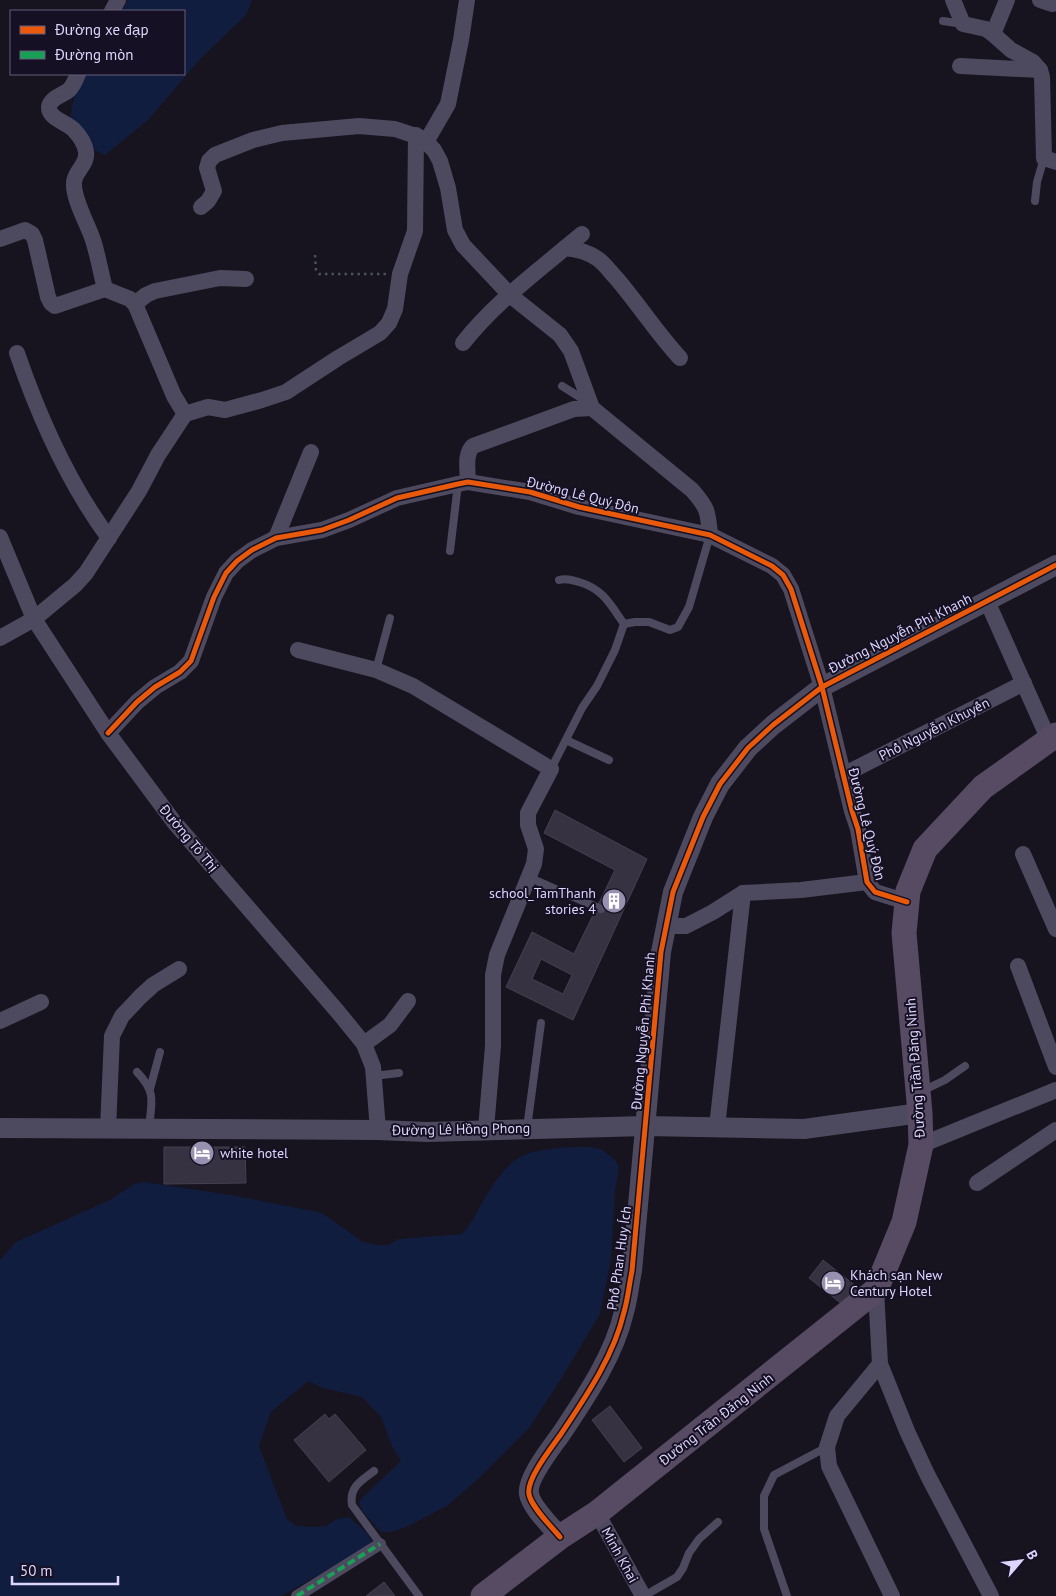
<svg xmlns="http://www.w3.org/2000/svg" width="1056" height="1596" font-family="'PT Sans',sans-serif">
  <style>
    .water { fill: #111d3f }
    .building { fill: #363241; stroke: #454052; fill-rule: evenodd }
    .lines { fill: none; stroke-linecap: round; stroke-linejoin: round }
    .path { stroke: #48515e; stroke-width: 2.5; stroke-dasharray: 2.5 4; stroke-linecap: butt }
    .service { stroke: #4d4a5f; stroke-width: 8 }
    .pedestrian { stroke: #4d4a5f; stroke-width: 12 }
    .minor { stroke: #4d4a5f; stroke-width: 16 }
    .tertiary { stroke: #4d4a5f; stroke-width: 20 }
    .primary { stroke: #564b63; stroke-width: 25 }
    .quiet { stroke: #1a9f57; stroke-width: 4; stroke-dasharray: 8 4; stroke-linecap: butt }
    .cycleway-casing { stroke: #151023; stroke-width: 8 }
    .cycleway { stroke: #e8590c; stroke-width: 5 }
    .labels { text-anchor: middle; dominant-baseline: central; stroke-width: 4; stroke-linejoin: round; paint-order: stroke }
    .street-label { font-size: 14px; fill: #ddd5fc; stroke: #151023 }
    .poi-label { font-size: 14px; fill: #ddd5fc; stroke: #151023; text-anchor: start }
  </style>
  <rect width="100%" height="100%" fill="#17141f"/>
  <g class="water">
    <path d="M128 0H252L246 15 201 58 148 120 105 155C90 150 80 136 70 124 70 107 77 91 81 74H184V11H122Z"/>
    <path d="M572 1147H589L601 1149 614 1159 619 1166 615 1191 611 1259 600 1314 561 1379 529 1428 477 1480 447 1506 406 1527 391 1532H381L362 1511 359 1503 361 1499 401 1461 392 1446 381 1417 362 1397 323 1388 308 1381 271 1412 259 1446 287 1519 296 1526 314 1527 326 1526 337 1519 349 1517 368 1534 373 1545 281 1596H0V1260L16 1242 110 1200 134 1184 145 1182 236 1196 322 1213 363 1242 376 1245H388L399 1239 462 1234 468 1227C485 1201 500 1160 533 1152 546 1149 559 1148 572 1147Z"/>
  </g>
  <g class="building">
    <path d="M555 810 647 859 573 1020 506 987 532 932 574 954 615 870 544 833ZM541 959 572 975 563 994 532 979Z"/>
    <polygon points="164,1147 245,1147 246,1183 164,1184"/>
    <polygon points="823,1260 857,1287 843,1305 809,1278"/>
    <polygon points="610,1406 642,1448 624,1462 592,1420"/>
    <polygon points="325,1414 329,1419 335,1414 366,1450 329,1482 294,1440"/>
    <polygon points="384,1582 395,1596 366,1596"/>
  </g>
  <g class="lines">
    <polyline class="path" points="315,255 316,270 319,274 386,274"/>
    <g class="service">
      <polyline points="943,21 963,24"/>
      <polyline points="1035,201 1037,182 1044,158"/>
      <polyline points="562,386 586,401"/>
      <polyline points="450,551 458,484"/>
      <path d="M559 580C566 578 572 580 579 582 603 589 610 604 624 624"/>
      <polyline points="376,670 390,618"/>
      <polyline points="566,740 609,760"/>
      <polyline points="551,769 582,708 597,686 615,650 624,624 635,622 649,622 670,630 678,627 689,607 710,535"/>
      <polyline points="528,877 601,909"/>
      <path d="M137 1072C156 1092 152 1101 149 1127"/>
      <polyline points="373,1076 399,1073"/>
      <polyline points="150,1089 160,1052"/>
      <polyline points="922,1091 945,1080 965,1066"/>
      <polyline points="527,1128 541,1023"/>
      <path d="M374 1471C361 1481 349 1487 352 1505L419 1596"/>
      <polyline points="644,1596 677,1577 683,1568 689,1553 699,1539 718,1522"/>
      <polyline points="787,1596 764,1529 764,1496 774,1475 827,1447"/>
    </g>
    <polyline class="pedestrian" points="297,1596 380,1544"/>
    <g class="minor">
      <polyline points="953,0 963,24 986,29 993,34 1011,50 1033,62 1040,70 1042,77 1044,158 1056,162"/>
      <polyline points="1040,0 1052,4"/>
      <polyline points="112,11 118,0"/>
      <polyline points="993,34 1007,0"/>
      <polyline points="960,66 1040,70"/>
      <path d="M78 74C76 79 73 86 69 90 63 95 50 98 49 107 48 118 67 123 73 129 79 135 85 144 86 152 88 165 74 171 74 183 73 200 88 224 93 240 98 256 101 273 105 289L130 299 135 304 174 396 185 414"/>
      <polyline points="426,142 448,104 461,40 467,0"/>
      <path d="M201 207 208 201 214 191 207 168 209 161 215 155 253 140 282 133 359 126 395 129 422 138 434 150 440 161 448 188 455 230 463 245 510 295 560 335 571 351 592 408 692 490C708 508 708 512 710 535"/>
      <polyline points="0,239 25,230 32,234 35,240 48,297 51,303 55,306 105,289"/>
      <polyline points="565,248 582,234"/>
      <polyline points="135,304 146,295 155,291 220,278 246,279"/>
      <path d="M463 343C492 306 529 278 565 248 577 249 588 252 598 259 605 264 611 273 617 279 639 305 657 333 680 358"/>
      <path d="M17 353C39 417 69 484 109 538"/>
      <path d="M468 482C468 471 464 454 473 446L574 409 592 408"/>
      <polyline points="0,537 34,619 108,733 174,822 338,1012 364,1044 373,1067 378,1130"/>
      <polyline points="276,538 311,452"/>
      <polyline points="987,601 1049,740"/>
      <polyline points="0,638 34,619 75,585 86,573 139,491 158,455 185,414 208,407 225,410 262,400 286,392 338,358 380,333 389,323 395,309 400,274 415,231 416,135"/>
      <polyline points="298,650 376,670 413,686 551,769 528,813 528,825 536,849 534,864 497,955 493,975 493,1046 486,1129"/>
      <polyline points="108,733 137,702 155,687 180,672 191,661 214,597 226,573 237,561 252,550 276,538 322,530 349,520 397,498 458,484 468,482 530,492 579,507 710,535 772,566 783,575 791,589 822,687 852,811 858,829 867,882 875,892 907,902"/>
      <polyline points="843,775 1024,683"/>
      <polyline points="1023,854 1056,929"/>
      <polyline points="666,926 686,926 713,912 743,893 801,890 867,882"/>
      <polyline points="1018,966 1056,1067"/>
      <polyline points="0,1021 41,1002"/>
      <polyline points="364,1044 390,1025 408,1001"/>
      <polyline points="717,1127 743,893"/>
      <polyline points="108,1129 112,1036 122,1016 140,997 153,985 179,969"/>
      <polyline points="921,1145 1056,1090"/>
      <polyline points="977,1183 1056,1130"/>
      <polyline points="876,1290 880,1364 907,1431 927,1474 991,1596"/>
      <polyline points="880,1364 837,1416 827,1447 829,1466 892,1596"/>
      <polyline points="597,1513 643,1596"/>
    </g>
    <g class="tertiary">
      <polyline points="0,1128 378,1130 427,1132 645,1126 804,1129 920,1113"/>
      <path d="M560 1537C552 1527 531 1507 529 1494 526 1479 552 1447 561 1434 585 1398 614 1356 624 1312 628 1299 629 1285 632 1271L661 952 673 892 703 817 720 784 748 748 773 725 822 687 1056 565"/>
    </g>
    <polyline class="primary" points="483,1596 560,1537 597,1513 876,1290 904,1222 921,1145 920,1113 904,933 908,891 925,849 983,787 1056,735"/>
    <polyline class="quiet" points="297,1596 380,1544"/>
    <defs>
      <g id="cycleway">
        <polyline points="108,733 137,702 155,687 180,672 191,661 214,597 226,573 237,561 252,550 276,538 322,530 349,520 397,498 458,484 468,482 530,492 579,507 710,535 772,566 783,575 791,589 822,687 852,811 858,829 867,882 875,892 907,902"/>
        <path d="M560 1537C552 1527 531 1507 529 1494 526 1479 552 1447 561 1434 585 1398 614 1356 624 1312 628 1299 629 1285 632 1271L661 952 673 892 703 817 720 784 748 748 773 725 822 687 1056 565"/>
      </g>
    </defs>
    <use href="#cycleway" class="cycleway-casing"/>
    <use href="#cycleway" class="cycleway"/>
  </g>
  <defs>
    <symbol id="building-disc" viewBox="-11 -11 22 22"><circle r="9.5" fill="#9891af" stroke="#151023"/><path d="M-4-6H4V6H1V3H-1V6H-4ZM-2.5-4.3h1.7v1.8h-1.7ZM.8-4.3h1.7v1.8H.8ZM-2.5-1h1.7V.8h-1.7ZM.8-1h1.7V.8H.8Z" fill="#fff"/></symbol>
    <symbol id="hotel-disc" viewBox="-11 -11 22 22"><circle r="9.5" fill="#9891af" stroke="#151023"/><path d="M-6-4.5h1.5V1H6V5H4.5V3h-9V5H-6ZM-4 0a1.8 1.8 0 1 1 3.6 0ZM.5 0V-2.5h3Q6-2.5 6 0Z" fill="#fff"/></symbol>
  </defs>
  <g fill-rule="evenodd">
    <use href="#building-disc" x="600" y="887" width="28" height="28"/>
    <use href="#hotel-disc" x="188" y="1139" width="28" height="28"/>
    <use href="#hotel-disc" x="819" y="1269" width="28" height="28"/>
  </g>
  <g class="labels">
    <g class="street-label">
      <text transform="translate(583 495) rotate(14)">Đường Lê Quý Đôn</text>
      <text transform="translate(900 633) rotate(-27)">Đường Nguyễn Phi Khanh</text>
      <text transform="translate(934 729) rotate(-27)">Phố Nguyễn Khuyến</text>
      <text transform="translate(867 824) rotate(76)">Đường Lê Quý Đôn</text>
      <text transform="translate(189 838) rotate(50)">Đường Tô Thị</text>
      <text transform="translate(643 1031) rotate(-85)">Đường Nguyễn Phi Khanh</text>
      <text transform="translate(915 1068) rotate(-94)">Đường Trần Đăng Ninh</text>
      <text transform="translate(461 1129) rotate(-1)">Đường Lê Hồng Phong</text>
      <text transform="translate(619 1258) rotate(-82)">Phố Phan Huy Ích</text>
      <text transform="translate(716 1419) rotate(-38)">Đường Trần Đăng Ninh</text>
      <text transform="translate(620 1555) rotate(61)">Minh Khai</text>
    </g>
    <g class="poi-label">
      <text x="596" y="893" text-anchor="end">school_TamThanh<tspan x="596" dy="16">stories 4</tspan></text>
      <text x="220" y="1153">white hotel</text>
      <text x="850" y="1275">Khách sạn New<tspan x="850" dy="16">Century Hotel</tspan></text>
    </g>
  </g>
  <rect x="10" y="10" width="175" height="65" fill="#151023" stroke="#655f7a"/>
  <rect x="20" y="26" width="25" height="8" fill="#e8590c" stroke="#655f7a"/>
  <text x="55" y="35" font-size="15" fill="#ddd5fc">Đường xe đạp</text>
  <rect x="20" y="51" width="25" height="8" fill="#1a9f57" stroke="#655f7a"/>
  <text x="55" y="60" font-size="15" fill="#ddd5fc">Đường mòn</text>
  <g transform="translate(1021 1561) rotate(62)" stroke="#151023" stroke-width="4" paint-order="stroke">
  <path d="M0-4L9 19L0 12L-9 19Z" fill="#ddd5fc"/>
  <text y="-8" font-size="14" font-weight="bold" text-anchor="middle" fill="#ddd5fc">B</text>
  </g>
  <path d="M12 1576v8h106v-8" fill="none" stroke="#ddd5fc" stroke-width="2.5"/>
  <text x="20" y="1576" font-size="15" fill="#ddd5fc" stroke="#151023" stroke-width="4" paint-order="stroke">50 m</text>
</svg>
